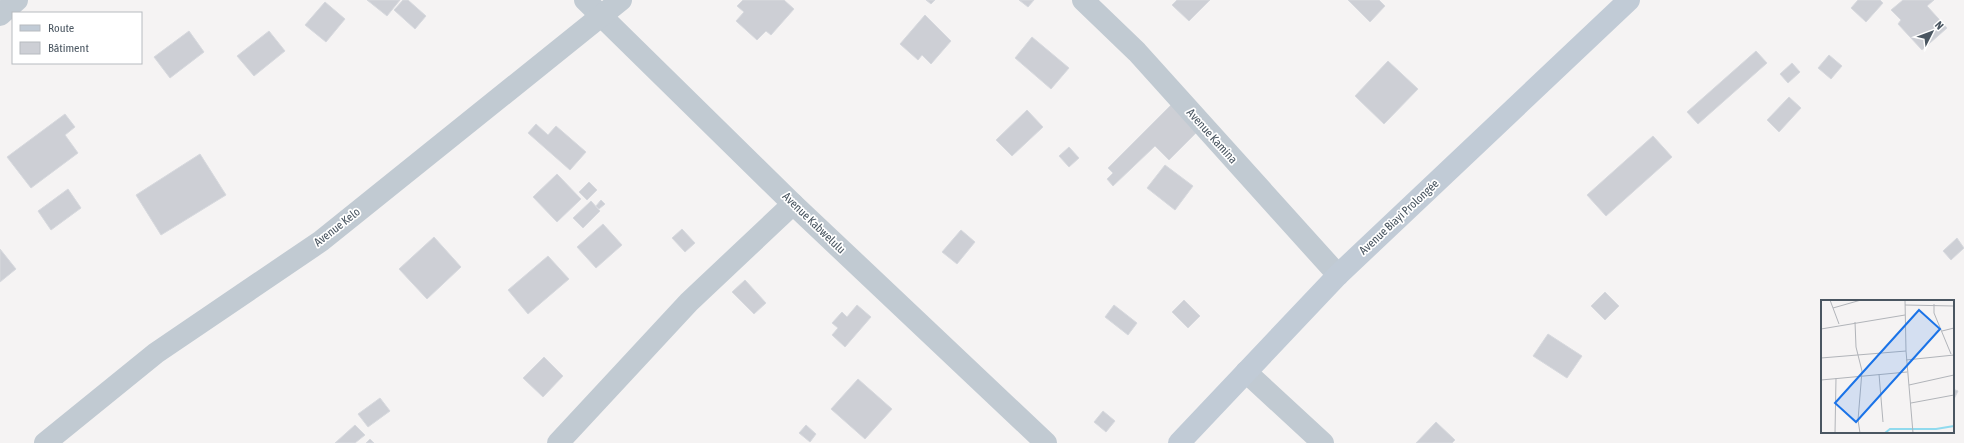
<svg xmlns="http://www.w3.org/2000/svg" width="1964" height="443" font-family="'Asap Condensed',sans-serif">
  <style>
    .building { fill: #cdcfd5; stroke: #d7d9de }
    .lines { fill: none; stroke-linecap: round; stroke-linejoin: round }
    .street { stroke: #c1cad2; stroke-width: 22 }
    .secondary { stroke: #c1cbd6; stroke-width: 22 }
    .labels { text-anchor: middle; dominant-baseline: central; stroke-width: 3.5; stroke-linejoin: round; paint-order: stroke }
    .street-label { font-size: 12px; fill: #4a5661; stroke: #fff }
    .inset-river { fill: none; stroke: #90daee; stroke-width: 2 }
    .inset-road { fill: none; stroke: #b1b4b9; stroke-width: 1 }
    .view { fill: #1a73e8; fill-opacity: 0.15; stroke: #1a73e8; stroke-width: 2 }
    .inset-edge { fill: none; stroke: #4a5661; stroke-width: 2 }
  </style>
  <rect width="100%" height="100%" fill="#f5f3f3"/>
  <g class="building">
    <polygon points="367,0 400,0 387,16"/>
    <polygon points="403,0 408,0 426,16 415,29 394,10"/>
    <polygon points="743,0 784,0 794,9 771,35 766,31 757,40 736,21 744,12 737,6"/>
    <polygon points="926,0 935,0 931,4"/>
    <polygon points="1019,0 1034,0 1028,7"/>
    <polygon points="1177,0 1210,0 1189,21 1172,5"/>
    <polygon points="1348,0 1379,0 1385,6 1370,22"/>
    <polygon points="1858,0 1880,0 1883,3 1866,22 1851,8"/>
    <polygon points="1903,0 1934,0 1927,6 1947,28 1922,50 1898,24 1901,20 1891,10"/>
    <polygon points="325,2 345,19 326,42 305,25"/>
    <polygon points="925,15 951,41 931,64 922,55 918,60 900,44"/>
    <polygon points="189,31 204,52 170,78 154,57"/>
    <polygon points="269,31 285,51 254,76 237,56"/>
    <polygon points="1032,37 1069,68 1051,89 1015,58"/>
    <polygon points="1756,51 1767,63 1698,124 1687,112"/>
    <polygon points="1829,55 1842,66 1831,79 1818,68"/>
    <polygon points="1388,61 1418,89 1384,124 1355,96"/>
    <polygon points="1792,63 1800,72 1788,83 1780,74"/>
    <polygon points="1789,97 1801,108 1779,132 1767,120"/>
    <polygon points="1172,104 1198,131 1169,160 1155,146 1113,186 1107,179 1113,173 1108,168"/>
    <polygon points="1027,110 1043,127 1012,156 996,140"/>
    <polygon points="65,114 75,127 65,135 78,153 31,188 7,157"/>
    <polygon points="536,124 548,135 556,126 586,152 570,170 528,133"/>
    <polygon points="1653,136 1672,157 1606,216 1587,195"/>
    <polygon points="1069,147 1079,158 1069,167 1059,156"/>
    <polygon points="200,154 226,195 161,235 136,195"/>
    <polygon points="1165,165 1193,186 1175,210 1147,188"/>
    <polygon points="557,174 581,199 557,222 533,197"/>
    <polygon points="589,182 597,190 587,200 579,192"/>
    <polygon points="68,189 81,208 51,230 38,211"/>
    <polygon points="601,200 605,204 599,209 596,206"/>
    <polygon points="591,201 600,211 583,228 573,218"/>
    <polygon points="603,224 622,245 596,268 577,247"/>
    <polygon points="682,229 695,243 685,252 672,238"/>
    <polygon points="961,230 975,242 957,264 942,252"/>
    <polygon points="434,237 461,267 427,299 399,269"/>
    <polygon points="1957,238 1964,248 1951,260 1943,251"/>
    <polygon points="0,249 16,269 0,282"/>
    <polygon points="548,256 569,279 528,314 508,290"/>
    <polygon points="745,280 766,303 754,314 732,292"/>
    <polygon points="1605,292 1619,306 1605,320 1591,306"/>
    <polygon points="1184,300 1200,316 1188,328 1172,312"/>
    <polygon points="857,305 871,317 845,347 832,335 838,328 832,323 842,312 847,317"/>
    <polygon points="1114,305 1137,323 1128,335 1105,317"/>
    <polygon points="1548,334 1582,356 1567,378 1533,356"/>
    <polygon points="544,357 563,376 543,397 523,378"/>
    <polygon points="858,379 892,409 865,439 831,409"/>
    <polygon points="1953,389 1958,391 1953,401"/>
    <polygon points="380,398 390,411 368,427 358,414"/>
    <polygon points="1103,411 1115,421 1106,432 1094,422"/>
    <polygon points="1436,422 1455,440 1452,443 1416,443"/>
    <polygon points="355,425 365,435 355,443 335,443"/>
    <polygon points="806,425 816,434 810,442 799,433"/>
    <polygon points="370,439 374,443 366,443"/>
  </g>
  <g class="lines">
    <g class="street">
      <polyline points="585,0 793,204 1046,443"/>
      <polyline points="1083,0 1137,52 1338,275"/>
      <polyline points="0,15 17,0"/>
      <polyline points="1246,372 1323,443"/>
      <polyline points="45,443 156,353 321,241 621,0"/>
      <polyline points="558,443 689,302 793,204"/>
    </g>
    <polyline class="secondary" points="1179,443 1338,275 1629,0"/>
  </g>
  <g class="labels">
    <g class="street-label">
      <text transform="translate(1212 136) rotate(48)">Avenue Kamina</text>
      <text transform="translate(1399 217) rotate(-43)">Avenue Biayi Prolongée</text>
      <text transform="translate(814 223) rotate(44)">Avenue Kabwelulu</text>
      <text transform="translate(337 227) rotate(-38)">Avenue Kelo</text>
    </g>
  </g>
  <g transform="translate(1821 300)">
    <rect width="133" height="133" fill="#f5f3f3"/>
    <path class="inset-river" d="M64 133 69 129H115L133 126"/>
    <path class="inset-road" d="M9 0 18 24M84 0 85 51 92 133M113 4V13L130 54M84 5 133 6M12 8 40 0M34 22 35 47 41 71 37 120 39 133M0 29 84 15M121 31 133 28M0 58 85 51M85 60 133 55M58 74 62 122M0 80 86 72M88 85 133 75M90 103 133 95M14 133 15 78"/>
    <path class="view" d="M98 10 119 29 35 122 14 103Z"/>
    <rect width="133" height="133" class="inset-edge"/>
  </g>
  <rect x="12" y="12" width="130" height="52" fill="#ffffff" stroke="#b7bbc0"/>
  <rect x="20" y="25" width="20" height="6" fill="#c1cbd6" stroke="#b7bbc0"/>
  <text x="48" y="32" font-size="12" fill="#4a5661">Route</text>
  <rect x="20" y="42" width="20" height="12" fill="#cdcfd5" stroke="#b7bbc0"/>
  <text x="48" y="52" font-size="12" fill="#4a5661">Bâtiment</text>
  <g transform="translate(1932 32) rotate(48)" stroke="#ffffff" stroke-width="3" paint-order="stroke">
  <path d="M0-3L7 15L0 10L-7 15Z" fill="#4a5661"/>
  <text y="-6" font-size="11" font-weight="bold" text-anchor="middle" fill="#4a5661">N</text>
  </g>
</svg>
